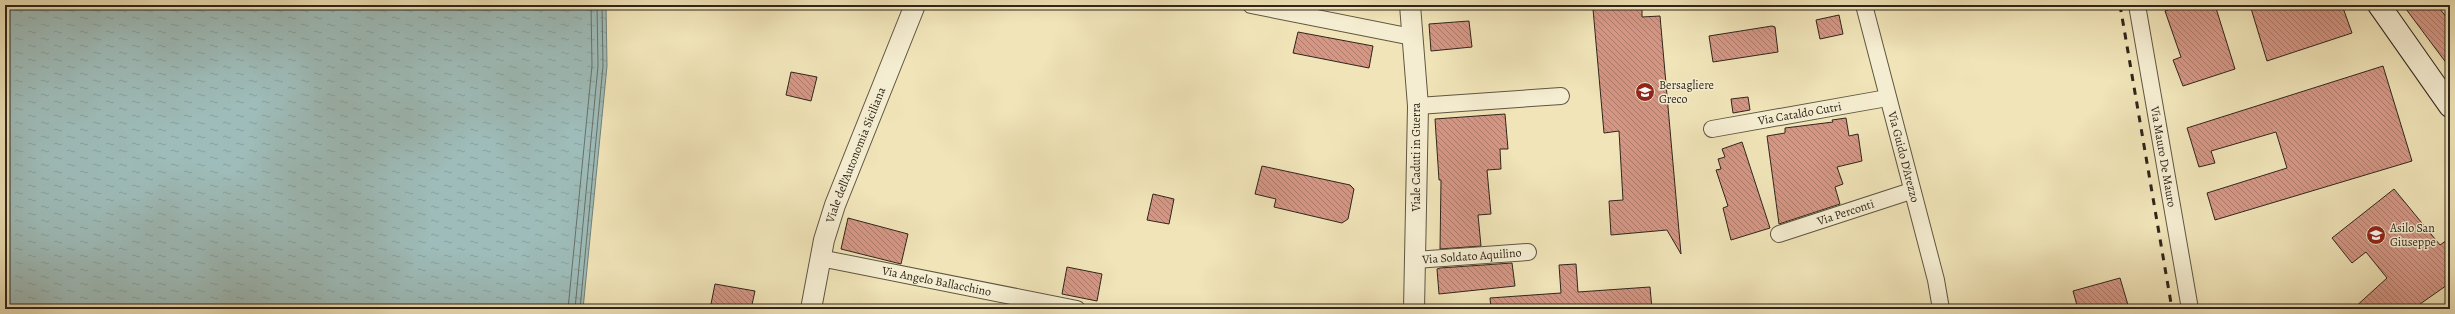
<svg xmlns="http://www.w3.org/2000/svg" width="2455" height="314" font-family="Alegreya,serif">
  <style>
    .water { fill: url(#water-ripples); stroke: #72807a }
    .lines { fill: none; stroke-linecap: round; stroke-linejoin: round }
    .shore { stroke: #66716a; stroke-width: 1 }
    .building { fill: url(#building-back-hatch); stroke: #2f261b }
    .minor-casing { stroke: #5f5642; stroke-width: 18 }
    .tertiary-casing { stroke: #5f5642; stroke-width: 22 }
    .secondary-casing { stroke: #2f261b; stroke-width: 24 }
    .minor { stroke: #f5edd1; stroke-width: 16 }
    .tertiary { stroke: #f5edd1; stroke-width: 20 }
    .secondary { stroke: #f5edd1; stroke-width: 22 }
    .rail { stroke: #2f261b; stroke-width: 3; stroke-dasharray: 7 7; stroke-linecap: butt }
    .labels { text-anchor: middle; dominant-baseline: central; stroke-width: 3; stroke-linejoin: round; paint-order: stroke }
    .poi-label { font-size: 12px; fill: #2f261b; stroke: #f5edd1; text-anchor: start }
    .street-label { font-size: 12px; fill: #2f261b; stroke: #f5edd1 }
  </style>
  <defs>
    <pattern id="water-ripples" width="26" height="14" patternUnits="userSpaceOnUse"><rect width="26" height="14" fill="#9ebcb9"/><path d="M2 4q2-2 4 0t4 0M15 11q2-2 4 0t4 0" fill="none" stroke="#88a19e"/></pattern>
    <pattern id="building-back-hatch" width="6" height="6" patternUnits="userSpaceOnUse"><rect width="6" height="6" fill="#d59684"/><path d="M-1 5l2 2M0 0l6 6M5-1l2 2" fill="none" stroke="#ad7a6b"/></pattern>
  </defs>
  <rect width="100%" height="100%" fill="#f0e4b8"/>
  <filter id="stains"><feTurbulence type="fractalNoise" baseFrequency=".005" numOctaves="4"/><feColorMatrix values="0 0 0 0 .2 0 0 0 0 .09 0 0 0 0 .02 0 0 0 .5 -.17"/></filter>
  <radialGradient id="worn" r=".72"><stop offset=".6" stop-color="#630" stop-opacity="0"/><stop offset="1" stop-color="#630" stop-opacity=".3"/></radialGradient>
  <polygon class="water" points="5,5 606,5 607,66 583,309 5,309"/>
  <g class="lines">
    <g class="shore">
      <polyline points="568,309 592,66 591,5"/>
      <polyline points="575,309 598,66 597,5"/>
      <polyline points="580,309 603,66 602,5"/>
    </g>
  </g>
  <g class="building">
    <polygon points="1611,5 1642,5 1642,17 1660,16 1681,254 1667,230 1611,235 1609,201 1623,200 1619,131 1604,133 1593,9 1612,7"/>
    <polygon points="2183,5 2215,5 2235,69 2183,86 2173,60 2181,57 2165,11"/>
    <polygon points="2250,5 2342,5 2352,33 2267,61"/>
    <polygon points="2403,5 2437,5 2450,22 2450,68"/>
    <polygon points="1839,15 1843,34 1820,39 1816,20"/>
    <polygon points="1469,21 1472,47 1431,51 1429,24"/>
    <polygon points="1772,26 1775,27 1778,52 1713,62 1709,36"/>
    <polygon points="1298,32 1373,46 1369,68 1293,53"/>
    <polygon points="2383,66 2412,161 2215,220 2207,193 2287,168 2276,132 2211,151 2215,163 2199,167 2187,128"/>
    <polygon points="791,72 817,77 811,101 786,95"/>
    <polygon points="1748,97 1750,110 1733,113 1731,99"/>
    <polygon points="1505,114 1508,149 1500,149 1501,169 1487,170 1491,214 1478,215 1481,246 1440,249 1441,180 1439,180 1435,119"/>
    <polygon points="1846,118 1849,136 1858,134 1862,161 1837,167 1843,184 1835,187 1840,204 1779,224 1767,136 1785,133 1785,128 1833,122 1832,120"/>
    <polygon points="1742,142 1770,228 1731,240 1723,208 1728,206 1716,170 1721,169 1718,159 1725,157 1722,149"/>
    <polygon points="1262,166 1350,185 1354,189 1348,219 1342,223 1274,207 1276,199 1255,194"/>
    <polygon points="2394,189 2440,245 2450,238 2450,283 2413,309 2353,309 2387,278 2366,252 2352,263 2332,238"/>
    <polygon points="1153,194 1174,199 1169,224 1147,220"/>
    <polygon points="848,218 908,234 901,264 841,249"/>
    <polygon points="1512,263 1515,286 1439,294 1437,269 1440,268"/>
    <polygon points="1576,264 1578,292 1650,287 1652,309 1491,309 1490,298 1561,293 1559,265"/>
    <polygon points="1067,267 1102,274 1097,301 1062,294"/>
    <polygon points="2120,278 2128,305 2114,309 2078,309 2073,291"/>
    <polygon points="715,284 755,291 751,309 735,309 711,304"/>
  </g>
  <g class="lines">
    <defs>
      <g id="minor">
        <polyline points="1251,5 1412,37"/>
        <path id="s1" d="M1864 5 1936 280 1941 309"/>
        <path id="s2" d="M2137 5 2190 309"/>
        <polyline points="1418,106 1561,96"/>
        <path id="s3" d="M1712 129 1887 98"/>
        <path id="s4" d="M1779 234 1911 191"/>
        <path id="s5" d="M820 258 1077 309"/>
        <path id="s6" d="M1415 260 1528 252"/>
      </g>
      <g id="tertiary">
        <polyline points="1410,5 1418,106 1414,309"/>
        <path id="s7" d="M811 309 824 240 835 205 915 5"/>
      </g>
      <polyline id="secondary" points="2379,5 2450,106"/>
    </defs>
    <use href="#minor" class="minor-casing"/>
    <use href="#tertiary" class="tertiary-casing"/>
    <use href="#secondary" class="secondary-casing"/>
    <use href="#minor" class="minor"/>
    <use href="#tertiary" class="tertiary"/>
    <use href="#secondary" class="secondary"/>
    <polyline class="rail" points="2120,5 2172,309"/>
  </g>
  <defs>
    <symbol id="school-disc" viewBox="-11 -11 22 22"><circle r="9.5" fill="#8f2418" stroke="#f5edd1"/><path d="M0-5L7-2L0 1L-7-2ZM-4 1L0 2.5L4 1V4Q0 6-4 4Z" fill="#fff"/></symbol>
  </defs>
  <g fill-rule="evenodd">
    <use href="#school-disc" x="1634" y="81" width="22" height="22"/>
    <use href="#school-disc" x="2365" y="224" width="22" height="22"/>
  </g>
  <g class="labels">
    <g class="poi-label">
      <text x="1659" y="85">Bersagliere<tspan x="1659" dy="14">Greco</tspan></text>
      <text x="2390" y="228">Asilo San<tspan x="2390" dy="14">Giuseppe</tspan></text>
    </g>
    <g class="street-label">
      <text stroke="none"><textPath href="#s3" startOffset="89">Via Cataldo Cutri</textPath></text>
      <text stroke="none"><textPath href="#s7" startOffset="161">Viale dell'Autonomia Siciliana</textPath></text>
      <text transform="translate(1416 157) rotate(-90)">Viale Caduti in Guerra</text>
      <text stroke="none"><textPath href="#s1" startOffset="157">Via Guido D'Arezzo</textPath></text>
      <text stroke="none"><textPath href="#s2" startOffset="154">Via Mauro De Mauro</textPath></text>
      <text stroke="none"><textPath href="#s4" startOffset="70">Via Perconti</textPath></text>
      <text stroke="none"><textPath href="#s6" startOffset="57">Via Soldato Aquilino</textPath></text>
      <text stroke="none"><textPath href="#s5" startOffset="119">Via Angelo Ballacchino</textPath></text>
    </g>
  </g>
  <rect width="2455" height="314" fill="none" stroke="#f0e4b8" stroke-width="20"/>
  <rect x="6" y="6" width="2443" height="302" fill="none" stroke="#2f261b" stroke-width="2"/>
  <rect x="10" y="10" width="2435" height="294" fill="none" stroke="#2f261b"/>
  <rect width="100%" height="100%" filter="url(#stains)"/>
  <rect width="100%" height="100%" fill="url(#worn)"/>
</svg>
